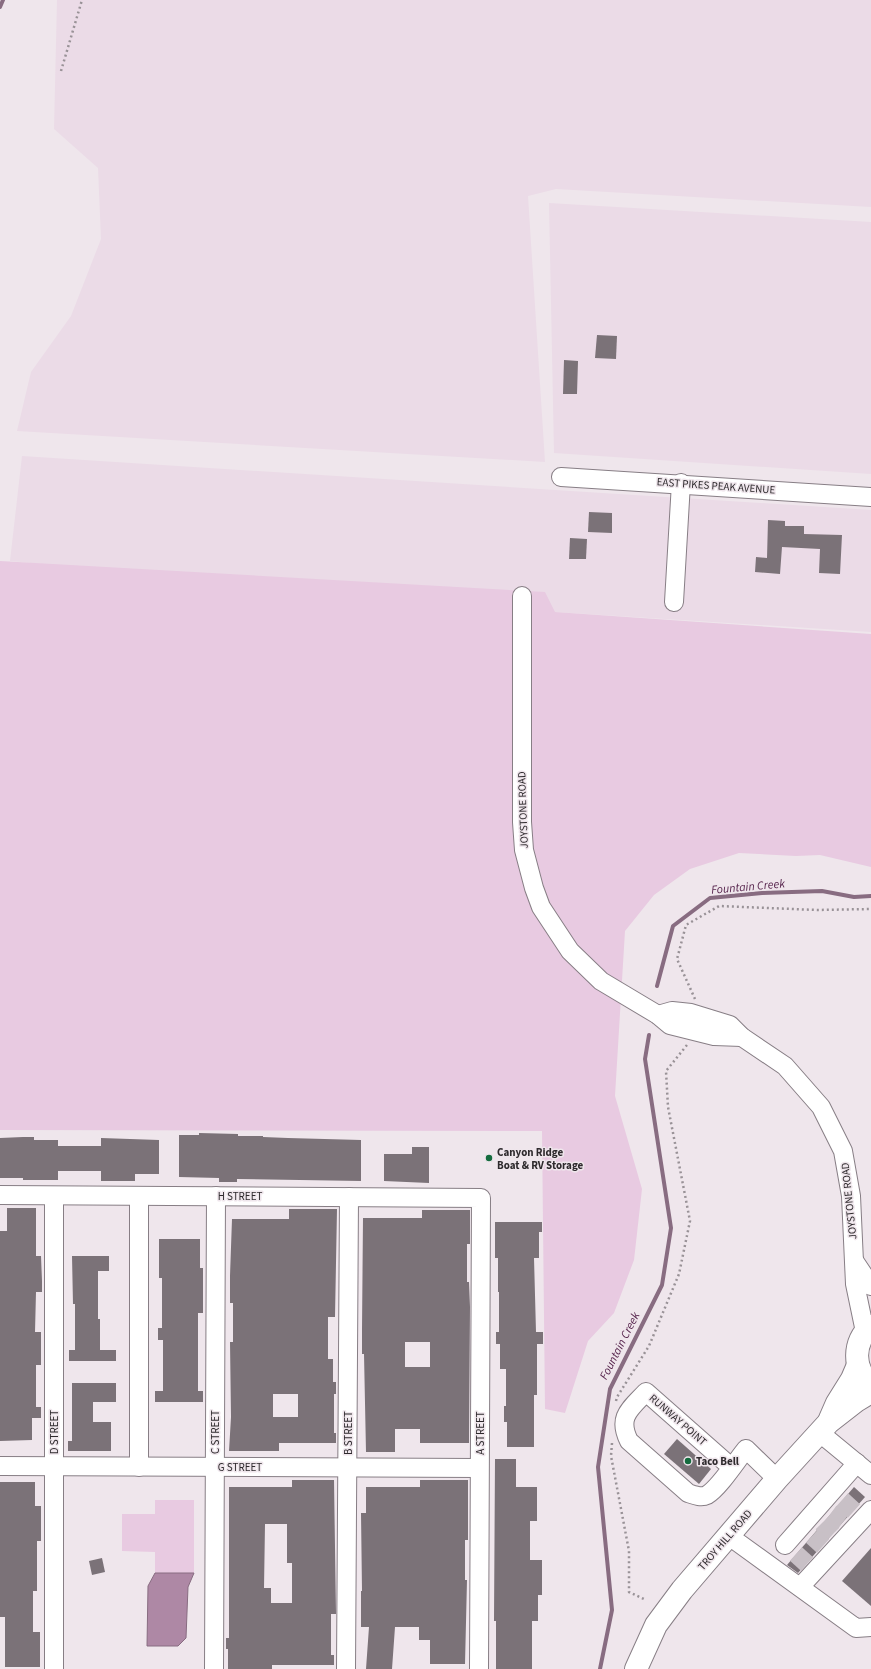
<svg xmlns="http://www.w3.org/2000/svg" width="871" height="1669" font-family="'Source Sans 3',sans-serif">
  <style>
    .built { fill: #ebdbe7 }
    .green { fill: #e8cae1 }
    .water { fill: #ae88a5; stroke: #886c81 }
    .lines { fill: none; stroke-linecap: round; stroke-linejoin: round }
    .stream { stroke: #886c81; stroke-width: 4 }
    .building { fill: #7b7278; fill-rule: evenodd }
    .minor-tunnel { stroke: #c8c0c6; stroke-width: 18; stroke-dasharray: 18 9; stroke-linecap: butt }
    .minor-casing { stroke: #877e85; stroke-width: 20 }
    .major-casing { stroke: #877e85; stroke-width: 24 }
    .path { stroke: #999297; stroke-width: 2.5; stroke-dasharray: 2 3; stroke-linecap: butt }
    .minor { stroke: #fff; stroke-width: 18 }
    .major { stroke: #fff; stroke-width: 22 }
    .poi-dot { fill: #146b3e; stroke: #efe6ec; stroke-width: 1.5 }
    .labels { text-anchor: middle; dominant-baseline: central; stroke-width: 3; stroke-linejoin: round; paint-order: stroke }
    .street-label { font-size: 11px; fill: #2e2a2d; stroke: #efe6ec }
    .poi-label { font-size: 11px; font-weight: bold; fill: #2e2a2d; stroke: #efe6ec; text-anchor: start }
    .water-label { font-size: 12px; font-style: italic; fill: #59274f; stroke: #efe6ec }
  </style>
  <rect width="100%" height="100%" fill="#efe6ec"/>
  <g class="built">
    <polygon points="57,0 871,0 871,207 556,189 528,196 545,462 17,431 31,372 71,316 101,239 98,168 54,129"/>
    <polygon points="549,203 871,222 871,474 554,453"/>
    <polygon points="22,456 871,510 871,632 555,612 10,561"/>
  </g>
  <g class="green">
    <polygon points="0,561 545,592 555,612 871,634 871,867 820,855 796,856 739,853 690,869 654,895 625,931 615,1096 642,1189 634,1260 614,1313 588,1341 565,1413 545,1409 542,1131 0,1130"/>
    <polygon points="155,1500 194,1500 194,1573 155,1573 155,1552 122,1551 122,1514 155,1514"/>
  </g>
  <polygon class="water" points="155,1573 194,1573 188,1587 186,1638 178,1646 147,1646 148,1586"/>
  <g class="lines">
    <g class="stream">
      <polyline points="0,7 3,0"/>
      <polyline points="657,986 673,926 710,898 762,893 822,891 854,897 871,896"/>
      <polyline points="600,1669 612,1610 598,1467 610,1389 662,1285 671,1228 645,1059 649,1035"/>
    </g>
  </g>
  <g class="building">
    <polygon points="597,335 617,336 616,359 595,358"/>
    <polygon points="564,360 578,361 577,394 563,394"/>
    <polygon points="589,512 612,513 612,533 588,532"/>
    <polygon points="768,520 785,521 785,526 804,526 804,534 842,535 840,574 819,573 820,549 782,547 780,574 755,572 756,557 767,558"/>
    <polygon points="570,538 587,539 586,559 569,559"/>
    <polygon points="199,1133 238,1134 238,1136 263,1136 263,1137 288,1138 361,1140 361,1181 237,1179 237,1182 219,1182 219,1178 179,1177 179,1135 199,1135"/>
    <polygon points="23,1137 34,1137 34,1140 58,1140 58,1146 101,1146 101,1138 159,1140 159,1174 135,1174 135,1181 101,1181 101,1171 58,1171 58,1180 23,1180 23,1178 0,1178 0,1138"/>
    <polygon points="412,1147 429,1147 429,1183 384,1181 384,1154 412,1154"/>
    <polygon points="7,1208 36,1208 36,1256 41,1256 42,1281 42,1292 36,1292 35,1332 41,1332 41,1365 36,1365 36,1407 41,1407 41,1418 32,1418 32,1440 0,1441 0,1231 7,1231"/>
    <path d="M289 1209H337L335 1317H328V1359H333V1382H336V1394H334V1433H336V1443H279V1451H229L231 1417 230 1342H233V1303H230V1276L232 1219H289ZM273 1394H298V1417H273Z"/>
    <path d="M422 1210H470V1244H467V1282H469L470 1307 469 1443H420V1429H395V1452H366L364 1354H362V1329L363 1218H422ZM405 1342H430V1367H405Z"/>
    <polygon points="495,1222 542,1222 542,1232 539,1232 539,1258 534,1258 536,1332 543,1332 543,1344 537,1344 537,1395 534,1395 534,1447 507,1447 507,1422 504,1422 504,1406 506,1406 506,1369 500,1369 500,1344 496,1344 496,1332 499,1332 499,1292 498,1292 498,1258 495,1258"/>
    <polygon points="159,1239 200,1239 200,1268 203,1268 203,1313 198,1313 198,1391 203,1391 203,1402 155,1402 155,1391 163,1391 163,1340 158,1340 158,1328 162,1328 162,1278 159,1278"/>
    <polygon points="72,1256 109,1256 109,1271 98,1271 98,1319 100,1319 100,1350 116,1350 116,1361 69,1361 69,1350 75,1350 75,1304 73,1304"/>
    <polygon points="72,1383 116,1383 116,1402 93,1402 93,1422 111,1422 111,1451 68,1451 68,1441 72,1441"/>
    <polygon points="677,1439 711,1469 699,1484 664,1454"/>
    <polygon points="495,1459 516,1459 516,1487 537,1487 537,1521 530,1521 530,1560 542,1560 542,1595 538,1595 538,1621 532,1621 532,1669 496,1669 496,1621 494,1621"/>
    <path d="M292 1480H334L336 1614H331V1655H334V1665H272V1669H228V1649H226V1638H229V1487H292ZM265 1524H287V1563H292V1603H271V1588H264Z"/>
    <polygon points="420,1480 468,1480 468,1540 465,1540 465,1580 467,1580 465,1664 430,1664 430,1640 419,1640 419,1627 395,1627 392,1669 366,1669 369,1627 361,1627 361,1591 362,1591 361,1513 366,1513 366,1487 420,1487"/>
    <polygon points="0,1482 35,1482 35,1506 41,1506 41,1541 37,1541 37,1591 33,1591 33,1632 40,1632 40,1667 5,1667 5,1617 0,1617"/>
    <polygon points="854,1487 865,1497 798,1573 787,1565"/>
    <polygon points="871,1548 871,1606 842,1581"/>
    <polygon points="102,1558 105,1572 92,1575 89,1561"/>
  </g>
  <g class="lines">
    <g class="minor-tunnel">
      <polyline points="842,1500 854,1511"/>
      <polyline points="831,1513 843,1522"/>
      <polyline points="822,1523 833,1534"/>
      <polyline points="812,1536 823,1546"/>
      <polyline points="796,1554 807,1564"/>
    </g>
    <defs>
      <g id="minor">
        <polyline points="561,477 871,497"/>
        <polyline points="522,596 522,822 524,850 534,888 541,907 570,951 601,981 658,1015 670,1025 714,1036 742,1037"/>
        <polyline points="674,602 681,483"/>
        <polyline points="658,1015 672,1011 691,1013 730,1025 742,1037 785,1066 821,1107 843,1151 851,1196 855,1284 865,1332"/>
        <polyline points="0,1195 481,1198 479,1669"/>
        <polyline points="855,1262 871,1286"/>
        <polyline points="820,1433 871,1475"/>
        <polyline points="0,1466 479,1468"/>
        <polyline points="139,1467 139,1196"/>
        <path d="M731 1467 646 1392C630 1409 617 1417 629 1441L688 1493C694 1495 701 1498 707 1495 719 1488 737 1460 746 1449L777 1479"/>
        <polyline points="729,1536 856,1628 871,1627"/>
        <polyline points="785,1545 857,1463"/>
        <polyline points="800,1587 871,1510"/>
        <polyline points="54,1669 54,1196"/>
        <polyline points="214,1669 216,1196"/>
        <polyline points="346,1669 349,1197"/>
      </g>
      <g id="major">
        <path d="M871 1326C853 1342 852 1369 871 1384"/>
        <polyline points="830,1419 837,1403 852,1379 858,1365"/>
        <polyline points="636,1669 656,1625 682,1590 777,1479 829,1422 856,1401 871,1392"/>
      </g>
    </defs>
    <use href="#minor" class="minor-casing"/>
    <use href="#major" class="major-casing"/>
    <g class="path">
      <polyline points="61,71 82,0"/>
      <polyline points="695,999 677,959 686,925 719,906 817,910 871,909"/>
      <polyline points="616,1401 617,1397 649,1346 679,1274 690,1221 668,1107 666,1071 687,1045"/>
      <polyline points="612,1443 611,1456 629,1551 629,1592 646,1600"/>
    </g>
    <use href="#minor" class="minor"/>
    <use href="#major" class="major"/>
  </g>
  <g class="poi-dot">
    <circle cx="489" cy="1158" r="4"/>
    <circle cx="688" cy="1461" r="4"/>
  </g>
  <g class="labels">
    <g class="street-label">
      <text transform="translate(716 486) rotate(4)">EAST PIKES PEAK AVENUE</text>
      <text transform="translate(523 810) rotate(-92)">JOYSTONE ROAD</text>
      <text x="240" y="1196">H STREET</text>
      <text transform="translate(849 1201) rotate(-96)">JOYSTONE ROAD</text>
      <text transform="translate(678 1420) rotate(41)">RUNWAY POINT</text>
      <text transform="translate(54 1432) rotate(-90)">D STREET</text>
      <text transform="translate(215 1432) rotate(-90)">C STREET</text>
      <text transform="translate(348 1433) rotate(-90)">B STREET</text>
      <text transform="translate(480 1433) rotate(-90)">A STREET</text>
      <text x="240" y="1467">G STREET</text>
      <text transform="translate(725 1540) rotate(-49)">TROY HILL ROAD</text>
    </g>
    <g class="poi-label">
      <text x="497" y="1152">Canyon Ridge<tspan x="497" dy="13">Boat &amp; RV Storage</tspan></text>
      <text x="696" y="1461">Taco Bell</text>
    </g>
    <g class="water-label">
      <text transform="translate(748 887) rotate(-5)">Fountain Creek</text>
      <text transform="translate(620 1346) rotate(-63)">Fountain Creek</text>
    </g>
  </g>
</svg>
